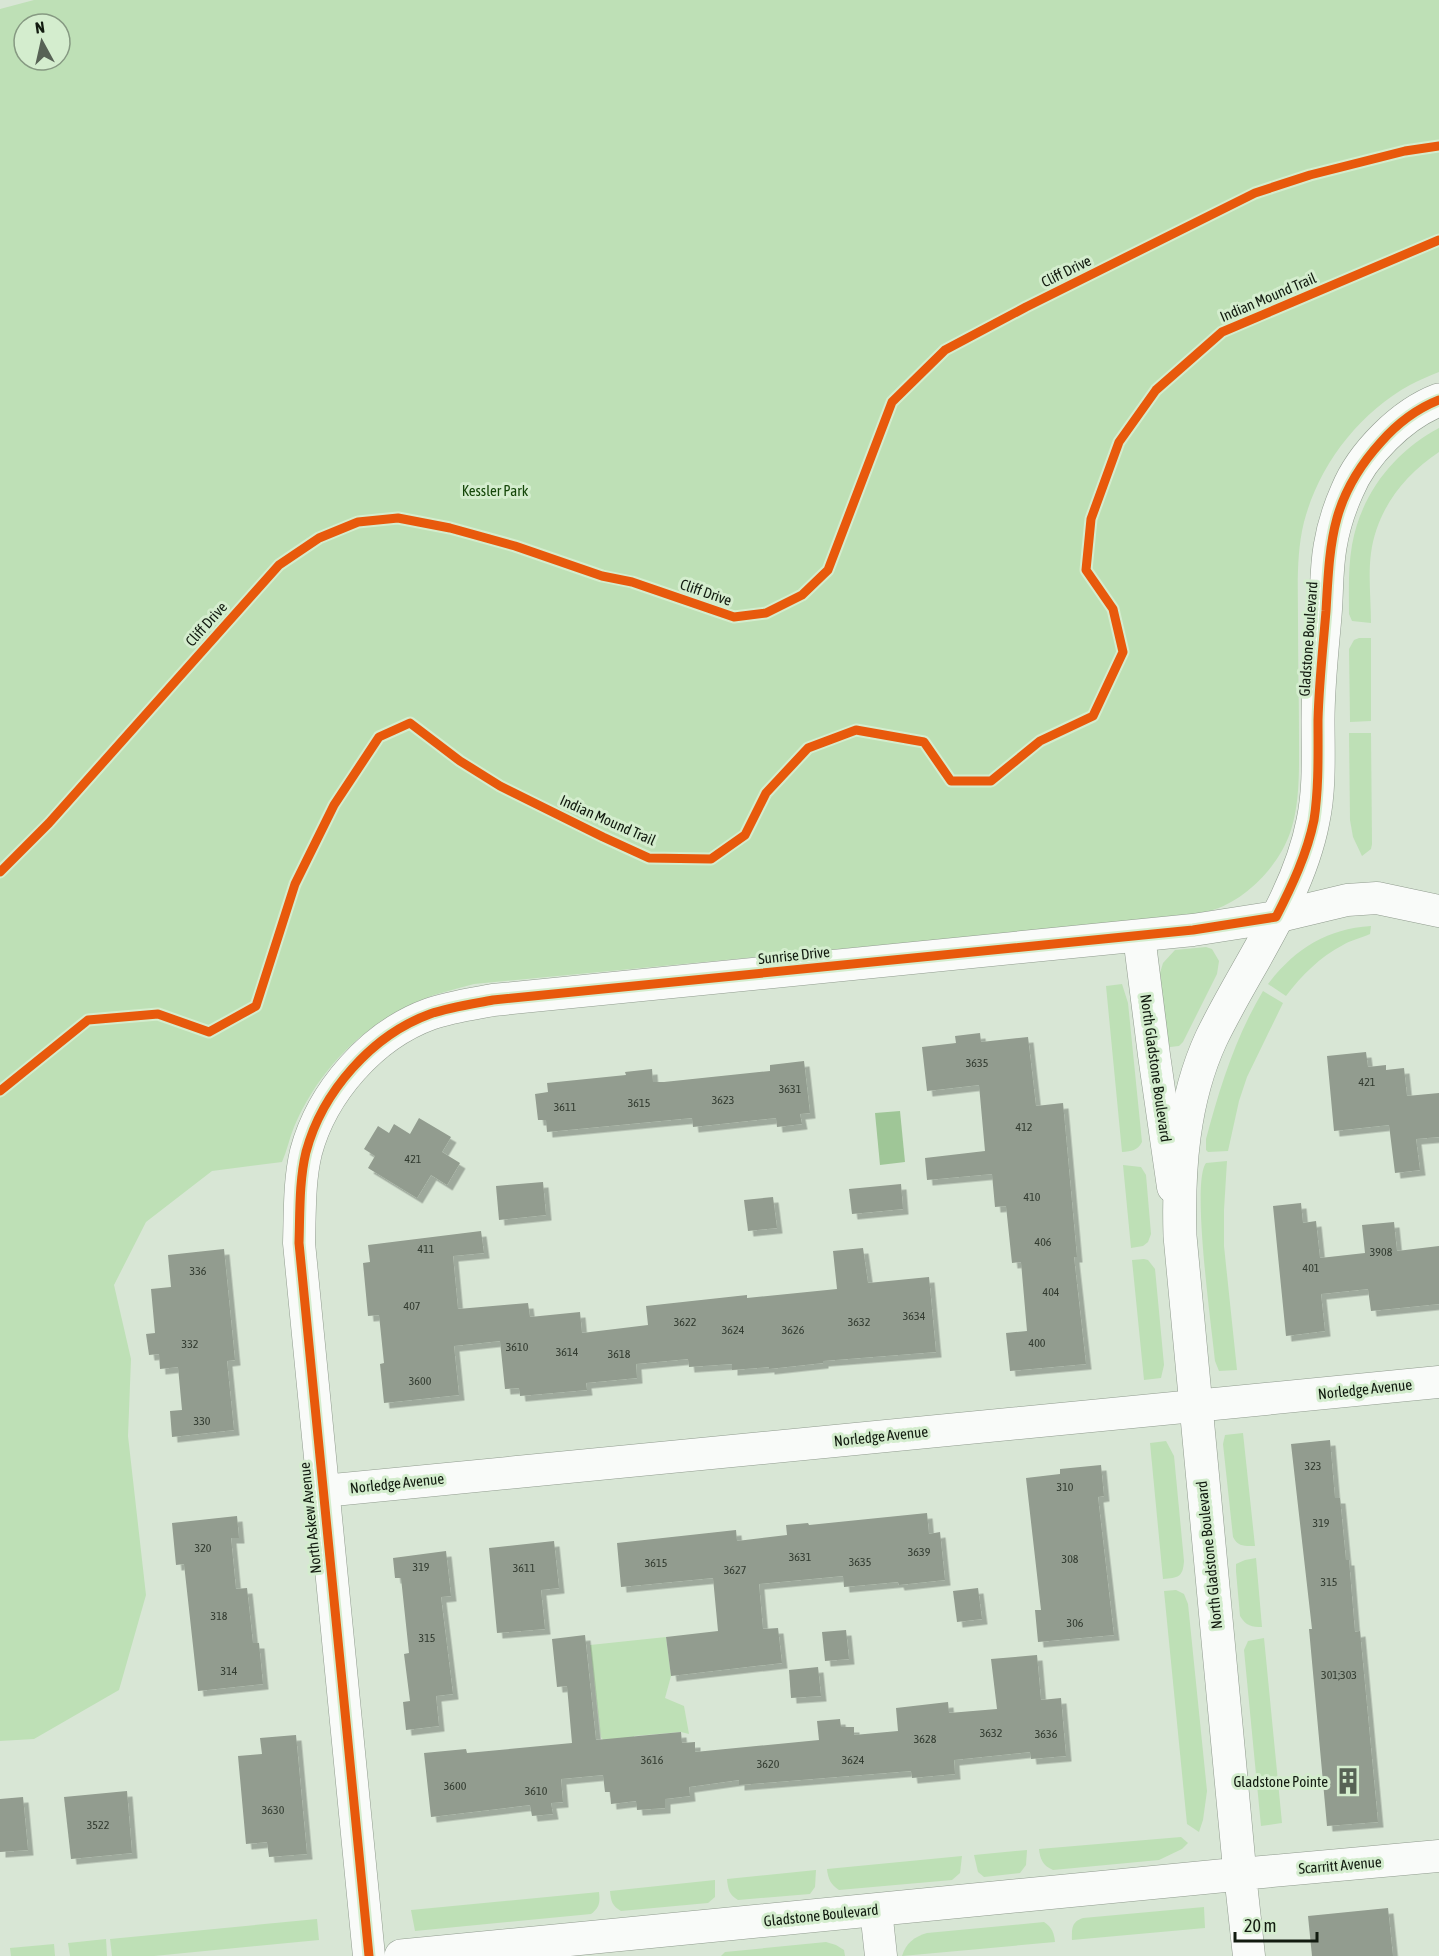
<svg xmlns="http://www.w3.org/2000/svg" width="1439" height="1956" font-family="'Asap Condensed',sans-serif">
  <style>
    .green { fill: #bee0b6; fill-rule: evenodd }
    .water { fill: #9fc697 }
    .building { fill: #929c8f; filter: url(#shadow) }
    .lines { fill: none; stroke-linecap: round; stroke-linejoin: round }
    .street-casing { stroke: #909b8e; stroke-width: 33 }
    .secondary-casing { stroke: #909b8e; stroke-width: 34 }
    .street { stroke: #f9fbf9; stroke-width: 32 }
    .secondary { stroke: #f9fbf9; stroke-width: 33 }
    .cycleway-casing { stroke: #d4edce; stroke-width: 13 }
    .cycleway { stroke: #e8590c; stroke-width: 9 }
    .labels { text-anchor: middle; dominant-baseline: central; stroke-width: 6; stroke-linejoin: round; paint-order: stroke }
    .number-label { font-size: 12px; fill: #323b30 }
    .street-label { font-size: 15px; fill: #121b10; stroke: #d4edce }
    .park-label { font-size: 15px; fill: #154709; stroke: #d4edce }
    .poi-label { font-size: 15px; fill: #121b10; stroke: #d4edce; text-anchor: end }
  </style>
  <defs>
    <filter id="shadow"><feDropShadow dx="5.5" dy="5.5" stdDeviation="0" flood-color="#0004"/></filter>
  </defs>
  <rect width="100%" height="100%" fill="#d8e6d5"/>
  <g class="green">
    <path d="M34 0H1439V372C1429 376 1419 380 1410 385 1359 413 1319 465 1304 522 1296 554 1298 589 1298 621 1298 661 1299 700 1299 740 1299 769 1300 802 1291 830 1280 865 1246 901 1210 911 1202 914 1192 915 1184 916L474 984C460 988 447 991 434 995 370 1017 320 1066 294 1127 289 1139 287 1151 282 1162L212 1171 146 1222 114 1285 131 1359 128 1436 146 1595 119 1690 34 1739 0 1741V9ZM24 24H60V60H24Z"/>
    <path d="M1439 428V452C1403 476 1377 510 1371 553 1368 576 1371 600 1371 623L1352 621 1349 614C1349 591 1348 568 1352 545 1361 494 1394 452 1439 428Z"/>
    <polygon points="1359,638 1371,638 1371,721 1350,722 1349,649 1354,640"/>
    <polygon points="1349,733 1371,733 1372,844 1371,849 1362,856 1353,837 1350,820"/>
    <path d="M1371 926 1370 934C1361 938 1351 940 1343 945 1320 957 1302 975 1286 996L1268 984C1295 949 1326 929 1371 926Z"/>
    <polygon points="1206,947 1212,949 1219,961 1217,974 1183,1042 1179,1046 1170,1047 1166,1037 1160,973 1163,963 1175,950"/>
    <path d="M1122 984 1128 1003 1142 1142C1137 1151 1132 1151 1122 1152L1106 986Z"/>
    <path d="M1263 991 1283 1003 1247 1077 1239 1101 1228 1151 1208 1152 1206 1150V1139C1220 1087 1235 1038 1263 991Z"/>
    <path d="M1227 1161 1224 1210V1246L1237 1370 1219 1371 1215 1361C1212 1329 1191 1182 1206 1163Z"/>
    <polygon points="1123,1165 1141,1167 1146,1175 1151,1234 1148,1242 1143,1246 1131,1248"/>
    <polygon points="1144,1259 1148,1260 1155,1269 1164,1365 1161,1378 1144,1380 1132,1260"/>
    <path d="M1243 1433 1255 1546C1245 1546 1238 1547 1233 1537L1223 1444 1225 1435Z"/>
    <path d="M1166 1441 1174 1456 1184 1561C1183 1577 1178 1578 1163 1579L1150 1443Z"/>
    <path d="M1256 1558 1262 1627C1252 1627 1246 1626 1240 1616L1236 1571V1564L1245 1560Z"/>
    <polygon points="1176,1590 1184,1594 1188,1604 1207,1791 1203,1820 1199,1832 1187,1824 1164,1591"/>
    <polygon points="666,1637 671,1676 665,1698 684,1706 689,1734 681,1732 634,1736 634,1742 607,1745 601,1737 590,1645"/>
    <polygon points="1264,1638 1282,1823 1261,1826 1244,1650 1248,1641"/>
    <path d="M1181 1837 1188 1843 1182 1849 1159 1860 1053 1870C1043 1866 1040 1859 1039 1849Z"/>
    <polygon points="1027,1850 1026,1865 1020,1873 984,1877 978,1872 974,1855"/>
    <path d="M962 1856 960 1873 952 1880 839 1890C831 1885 828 1879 827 1869Z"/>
    <path d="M816 1870 815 1887 810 1894 738 1900C729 1895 728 1889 727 1879Z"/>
    <path d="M715 1880V1897L708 1903 621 1911C612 1906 611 1901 610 1891Z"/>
    <path d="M599 1892C600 1902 600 1907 591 1914L415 1931 411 1910Z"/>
    <path d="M1204 1907 1205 1928 1072 1940C1072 1929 1071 1922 1083 1918Z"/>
    <polygon points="317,1919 319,1940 154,1956 112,1956 110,1939"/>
    <path d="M1044 1922C1052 1927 1054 1933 1055 1942L902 1956C906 1943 914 1937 927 1933Z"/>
    <polygon points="106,1939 107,1956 70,1956 68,1943"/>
    <polygon points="826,1942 836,1945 844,1950 845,1956 721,1956 725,1952"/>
    <polygon points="54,1944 55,1956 11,1956 10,1948"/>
  </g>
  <polygon class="water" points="900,1111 905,1162 880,1165 875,1113"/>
  <g class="building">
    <polygon points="980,1033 981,1042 1028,1037 1036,1106 1063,1103 1077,1257 1074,1257 1086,1364 1010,1371 1006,1333 1027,1331 1021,1262 1012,1263 1006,1206 995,1207 992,1174 927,1180 925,1158 985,1151 979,1085 927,1091 922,1047 956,1043 955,1036"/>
    <polygon points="1366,1052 1368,1067 1386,1065 1386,1070 1404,1068 1407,1096 1439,1093 1439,1137 1416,1139 1420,1170 1395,1173 1389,1125 1334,1131 1327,1056"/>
    <polygon points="804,1061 810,1113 800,1114 802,1124 777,1127 776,1118 693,1127 692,1118 547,1132 546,1120 538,1120 535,1094 548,1092 547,1083 626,1075 625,1072 652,1069 653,1082 664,1082 770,1071 770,1065"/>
    <polygon points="419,1118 451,1137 442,1152 460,1163 447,1185 431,1175 417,1198 368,1168 375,1156 364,1149 378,1126 389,1133 394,1124 410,1134"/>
    <polygon points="543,1182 546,1215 499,1220 496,1186"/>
    <polygon points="901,1184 903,1209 852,1214 849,1189"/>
    <polygon points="773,1197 777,1228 748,1231 744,1200"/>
    <polygon points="1301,1203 1303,1223 1316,1221 1320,1258 1365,1253 1362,1225 1394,1222 1397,1251 1439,1246 1439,1304 1371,1311 1368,1289 1321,1294 1325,1331 1286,1336 1273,1206"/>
    <polygon points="481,1231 484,1253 453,1256 458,1309 528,1303 530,1317 580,1312 582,1333 648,1325 646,1306 747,1295 747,1298 837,1289 833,1251 863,1248 868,1283 929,1277 936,1352 823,1361 823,1363 769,1369 769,1367 732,1370 732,1364 689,1367 688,1359 636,1364 637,1378 586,1383 587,1390 520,1396 519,1388 505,1389 500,1341 454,1346 459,1395 384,1403 380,1364 384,1363 379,1315 368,1316 363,1263 370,1262 368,1245"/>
    <polygon points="224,1249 235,1360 227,1361 234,1430 172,1437 170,1411 182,1410 178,1367 160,1369 159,1354 149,1355 146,1334 155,1333 151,1289 171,1287 168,1255"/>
    <polygon points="1330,1440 1335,1498 1340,1498 1346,1560 1349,1560 1355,1632 1360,1631 1378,1822 1327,1826 1309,1629 1312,1629 1291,1444"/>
    <polygon points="1101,1465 1104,1496 1098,1497 1114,1635 1038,1642 1035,1610 1041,1610 1026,1478 1060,1474 1060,1469"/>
    <polygon points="927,1513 929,1534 940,1532 945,1580 899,1585 898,1582 844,1587 843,1576 759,1584 763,1629 778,1628 782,1663 671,1676 666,1637 718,1631 713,1578 621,1587 617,1543 736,1530 737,1541 787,1535 786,1525 808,1523 809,1525"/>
    <polygon points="237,1516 239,1538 231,1538 236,1589 247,1588 253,1643 259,1643 263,1684 198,1691 184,1564 176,1565 172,1523"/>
    <polygon points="554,1541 559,1588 541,1590 545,1629 497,1633 489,1548"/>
    <polygon points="446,1551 451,1596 441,1597 453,1694 436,1696 439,1726 406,1730 403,1702 410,1701 404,1654 409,1653 401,1578 395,1578 393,1558"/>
    <polygon points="978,1588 982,1619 957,1622 953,1591"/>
    <polygon points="846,1630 849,1659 825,1661 822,1632"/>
    <polygon points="585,1635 596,1740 681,1732 682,1743 695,1742 695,1752 819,1740 817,1721 840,1719 841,1727 854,1727 854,1735 898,1731 896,1708 948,1702 949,1713 997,1709 991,1659 1037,1655 1041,1700 1061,1698 1066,1756 1031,1759 1030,1752 954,1760 955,1774 912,1778 911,1771 739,1785 739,1780 689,1787 690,1796 665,1799 665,1808 637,1810 636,1801 611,1804 610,1792 605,1792 603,1775 561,1779 563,1802 551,1803 553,1814 532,1816 530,1805 431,1817 424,1753 466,1749 467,1753 572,1743 567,1686 557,1687 552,1639"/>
    <polygon points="818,1667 821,1696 791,1698 789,1670"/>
    <polygon points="296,1735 307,1854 269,1857 267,1842 246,1844 238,1756 262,1754 260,1738"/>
    <polygon points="127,1791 132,1853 71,1859 64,1797"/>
    <polygon points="23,1797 28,1850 0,1852 0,1799"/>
    <polygon points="1388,1908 1393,1956 1312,1956 1308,1916"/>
  </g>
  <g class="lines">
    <defs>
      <g id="street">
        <polyline points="1139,936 1154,1055 1173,1187"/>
        <polyline points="323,1491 1439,1382"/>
        <polyline points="876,1910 881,1956"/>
        <path d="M369 1956 299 1243C300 1213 299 1181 306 1152 322 1092 372 1035 430 1014 450 1007 472 1004 493 1000L1193 930 1276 917 1347 900 1377 898 1439 911"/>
        <polyline points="1249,1956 1240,1874 1439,1856"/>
      </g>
      <path id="secondary" d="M401 1956 1240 1874 1180 1236C1178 1169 1183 1100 1211 1039 1245 968 1298 899 1313 821 1320 788 1318 753 1318 720 1318 685 1322 651 1325 616 1327 593 1326 570 1330 547 1333 528 1339 509 1347 491 1362 454 1402 414 1439 400"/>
    </defs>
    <use href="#street" class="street-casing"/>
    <use href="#secondary" class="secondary-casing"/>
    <use href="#street" class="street"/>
    <use href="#secondary" class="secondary"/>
    <defs>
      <g id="cycleway">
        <polyline points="0,872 49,823 279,565 319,538 358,522 398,518 450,528 515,546 602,576 632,582 734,617 766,613 802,595 828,570 892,402 945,350 1026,307 1255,193 1310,175 1405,151 1439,146"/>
        <polyline points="0,1091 88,1020 158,1014 209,1032 256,1006 295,884 334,805 379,737 410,723 460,761 500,786 603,837 649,858 711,859 745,835 766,793 808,748 856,730 924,742 951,781 991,781 1040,741 1093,716 1123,652 1113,609 1086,570 1091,519 1119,442 1156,390 1222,332 1439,240"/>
        <path d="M369 1956 299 1243C300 1213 299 1181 306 1152 322 1092 372 1035 430 1014 450 1007 472 1004 493 1000L1193 930 1276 917C1292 886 1307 854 1314 820 1319 787 1318 752 1318 720 1319 683 1323 647 1326 611 1330 541 1331 497 1381 442 1397 424 1416 409 1439 400"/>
      </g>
    </defs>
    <use href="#cycleway" class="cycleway-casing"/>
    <use href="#cycleway" class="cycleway"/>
  </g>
  <defs>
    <symbol id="building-bare" viewBox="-9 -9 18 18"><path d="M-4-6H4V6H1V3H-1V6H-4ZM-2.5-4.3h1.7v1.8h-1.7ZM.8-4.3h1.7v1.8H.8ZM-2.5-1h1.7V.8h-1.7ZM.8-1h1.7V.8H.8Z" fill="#576255" stroke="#d4edce" stroke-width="2.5" paint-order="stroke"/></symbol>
  </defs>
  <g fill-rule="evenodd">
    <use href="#building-bare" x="1329" y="1762" width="38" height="38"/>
  </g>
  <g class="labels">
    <g class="number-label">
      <text x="977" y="1063">3635</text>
      <text x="1367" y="1082">421</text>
      <text x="790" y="1089">3631</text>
      <text x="723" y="1100">3623</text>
      <text x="639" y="1103">3615</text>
      <text x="565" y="1107">3611</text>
      <text x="1024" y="1127">412</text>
      <text x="413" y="1159">421</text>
      <text x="1032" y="1197">410</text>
      <text x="1043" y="1242">406</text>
      <text x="426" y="1249">411</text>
      <text x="1381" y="1252">3908</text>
      <text x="1311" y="1268">401</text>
      <text x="198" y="1271">336</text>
      <text x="1051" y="1292">404</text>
      <text x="412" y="1306">407</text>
      <text x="914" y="1316">3634</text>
      <text x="685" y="1322">3622</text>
      <text x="859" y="1322">3632</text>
      <text x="733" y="1330">3624</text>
      <text x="793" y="1330">3626</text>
      <text x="1037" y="1343">400</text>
      <text x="190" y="1344">332</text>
      <text x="517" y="1347">3610</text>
      <text x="567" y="1352">3614</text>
      <text x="619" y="1354">3618</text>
      <text x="420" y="1381">3600</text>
      <text x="202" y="1421">330</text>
      <text x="1313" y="1466">323</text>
      <text x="1065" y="1487">310</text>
      <text x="1321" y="1523">319</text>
      <text x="203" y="1548">320</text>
      <text x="919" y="1552">3639</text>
      <text x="800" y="1557">3631</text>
      <text x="1070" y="1559">308</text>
      <text x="860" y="1562">3635</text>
      <text x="656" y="1563">3615</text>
      <text x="421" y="1567">319</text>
      <text x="524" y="1568">3611</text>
      <text x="735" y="1570">3627</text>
      <text x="1329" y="1582">315</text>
      <text x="219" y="1616">318</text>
      <text x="1075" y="1623">306</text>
      <text x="427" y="1638">315</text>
      <text x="229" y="1671">314</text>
      <text x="1339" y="1675">301;303</text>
      <text x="991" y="1733">3632</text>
      <text x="1046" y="1734">3636</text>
      <text x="925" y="1739">3628</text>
      <text x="652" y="1760">3616</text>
      <text x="853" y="1760">3624</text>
      <text x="768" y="1764">3620</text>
      <text x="455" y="1786">3600</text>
      <text x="536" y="1791">3610</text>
      <text x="273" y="1810">3630</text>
      <text x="98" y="1825">3522</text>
    </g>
    <g class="street-label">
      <text transform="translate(1066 271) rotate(-26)">Cliff Drive</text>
      <text transform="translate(1268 297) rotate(-23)">Indian Mound Trail</text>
      <text transform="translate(706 592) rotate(19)">Cliff Drive</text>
      <text transform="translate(206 624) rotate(-48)">Cliff Drive</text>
      <text transform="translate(1308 639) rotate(-86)">Gladstone Boulevard</text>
      <text transform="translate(608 820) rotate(24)">Indian Mound Trail</text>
      <text transform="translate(794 955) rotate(-6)">Sunrise Drive</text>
      <text transform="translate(1156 1068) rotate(82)">North Gladstone Boulevard</text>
      <text transform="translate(1365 1389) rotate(-6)">Norledge Avenue</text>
      <text transform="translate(881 1436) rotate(-6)">Norledge Avenue</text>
      <text transform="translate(397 1483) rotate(-6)">Norledge Avenue</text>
      <text transform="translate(310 1518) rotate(-96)">North Askew Avenue</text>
      <text transform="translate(1209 1555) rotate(-96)">North Gladstone Boulevard</text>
      <text transform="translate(1340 1865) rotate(-5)">Scarritt Avenue</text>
      <text transform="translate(821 1915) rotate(-6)">Gladstone Boulevard</text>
    </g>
    <g class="park-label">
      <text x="495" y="490">Kessler Park</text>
    </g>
    <g class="poi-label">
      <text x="1328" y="1781">Gladstone Pointe</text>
    </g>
  </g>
  <g transform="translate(42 42) rotate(352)"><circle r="28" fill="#d4edce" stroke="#869982" stroke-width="1.5"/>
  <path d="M0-4.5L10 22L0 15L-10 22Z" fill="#576255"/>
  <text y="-9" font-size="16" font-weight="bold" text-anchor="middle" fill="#121b10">N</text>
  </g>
  <path d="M1235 1932v9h82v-9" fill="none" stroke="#121b10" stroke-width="3"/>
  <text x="1244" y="1932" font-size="18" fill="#121b10" stroke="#d4edce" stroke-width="4.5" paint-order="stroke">20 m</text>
</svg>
